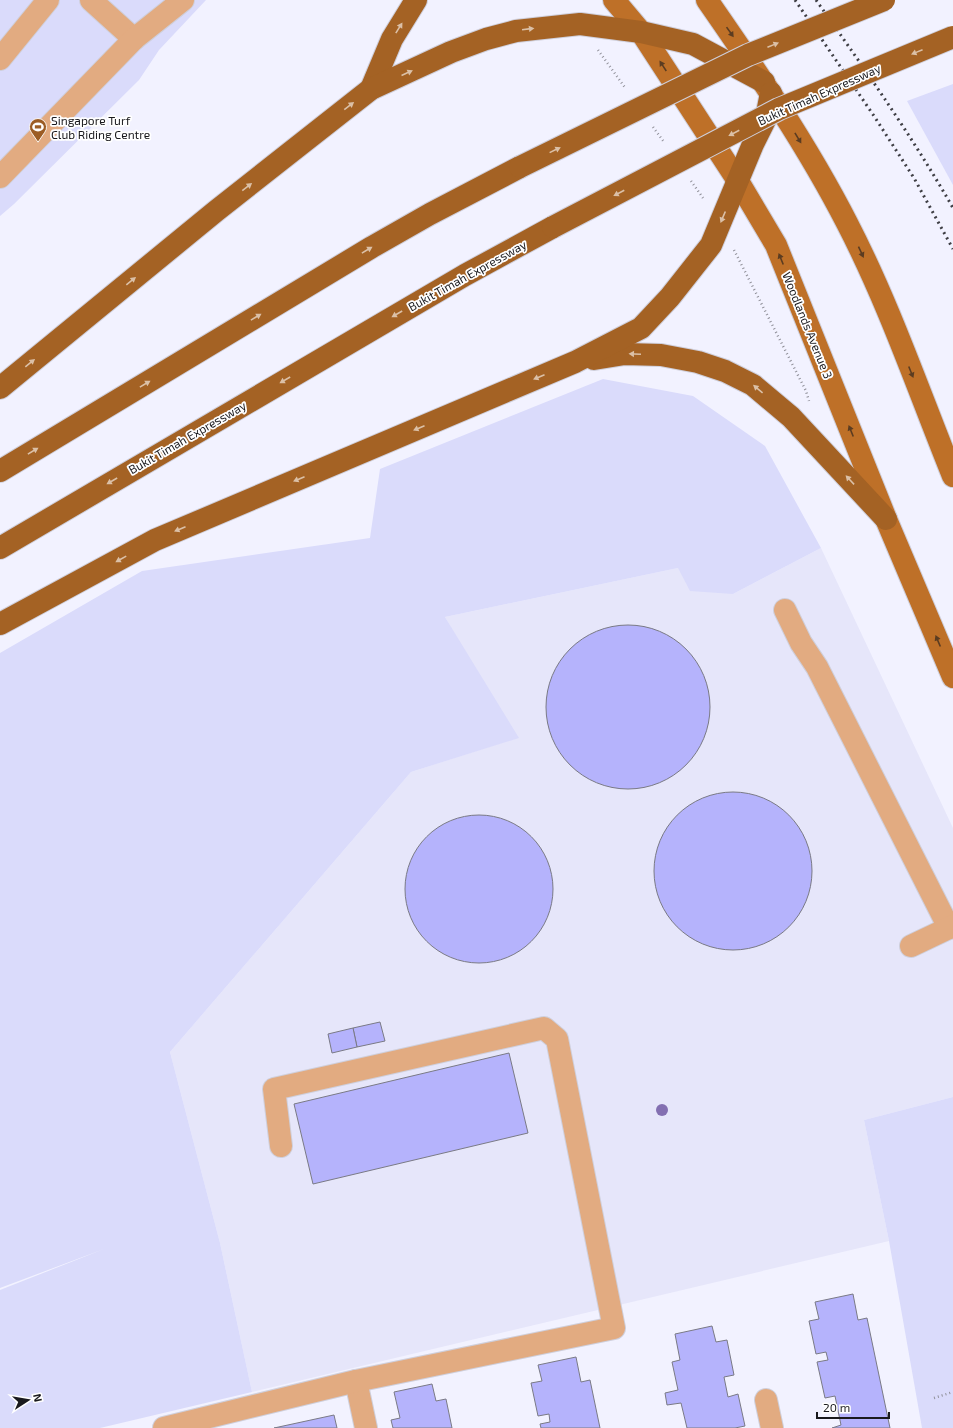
<svg xmlns="http://www.w3.org/2000/svg" width="953" height="1428" font-family="'Exo 2',sans-serif">
  <style>
    .built { fill: #e6e6fa }
    .green { fill: #dadbfb }
    .building { fill: #b5b3fc; stroke: #7a7a85 }
    .lines { fill: none; stroke-linecap: round; stroke-linejoin: round }
    .minor-casing { stroke: #cfcfdb; stroke-width: 24 }
    .major-casing { stroke: #cfcfdb; stroke-width: 24 }
    .highway-casing { stroke: #cfcfdb; stroke-width: 24 }
    .path { stroke: #909099; stroke-width: 2.5; stroke-dasharray: 1 3; stroke-linecap: butt }
    .minor { stroke: #e2ab81; stroke-width: 22 }
    .major { stroke: #be7028; stroke-width: 22 }
    .highway { stroke: #a46224; stroke-width: 22 }
    .rail { stroke: #3e3e44; stroke-width: 3; stroke-dasharray: 2 4; stroke-linecap: butt }
    .highway-bridge-casing { stroke: #cfcfdb; stroke-width: 24; stroke-linecap: butt }
    .highway-bridge { stroke: #a46224; stroke-width: 22 }
    .tree { fill: #836fb1 }
    .oneway { fill: #dbc0a7 }
    .oneway2 { fill: #5b3c21 }
    .labels { text-anchor: middle; dominant-baseline: central; stroke-width: 3.5; stroke-linejoin: round; paint-order: stroke }
    .street-label { font-size: 12px; fill: #19191d; stroke: #fff }
    .poi-label { font-size: 12px; fill: #19191d; stroke: #fff; text-anchor: start }
  </style>
  <rect width="100%" height="100%" fill="#f2f2ff"/>
  <polygon class="built" points="821,548 953,828 953,1097 864,1120 889,1241 252,1392 220,1243 170,1052 411,772 514,739 445,617 678,568 733,594"/>
  <g class="green">
    <polygon points="0,0 206,0 159,50 139,80 14,204 0,216"/>
    <polygon points="953,84 953,185 907,101"/>
    <polygon points="603,379 693,396 765,446 821,548 733,594 690,591 678,568 445,617 519,738 411,772 170,1052 220,1243 252,1392 100,1428 0,1428 0,1290 104,1249 0,1288 0,653 142,571 370,538 380,469"/>
    <polygon points="953,1097 953,1428 922,1428 889,1241 864,1120"/>
  </g>
  <g class="building">
    <circle cx="628" cy="707" r="82"/>
    <circle cx="733" cy="871" r="79"/>
    <circle cx="479" cy="889" r="74"/>
    <polygon points="380,1022 385,1041 357,1047 353,1028"/>
    <polygon points="353,1028 357,1047 332,1053 328,1034"/>
    <polygon points="509,1053 528,1133 313,1184 294,1104"/>
    <polygon points="853,1294 858,1320 867,1318 890,1428 832,1428 841,1425 835,1396 825,1398 817,1362 828,1360 826,1352 816,1354 809,1321 819,1319 815,1302"/>
    <polygon points="712,1326 716,1342 727,1340 734,1375 724,1377 728,1397 738,1394 745,1426 735,1428 687,1428 681,1403 667,1405 665,1393 678,1390 672,1362 680,1360 675,1334"/>
    <polygon points="576,1357 581,1382 590,1380 600,1428 541,1428 540,1424 550,1422 549,1414 538,1416 531,1383 542,1381 538,1365"/>
    <polygon points="432,1384 436,1401 446,1399 452,1428 393,1428 391,1420 400,1418 394,1392"/>
    <polygon points="334,1415 337,1428 274,1428"/>
  </g>
  <g class="lines">
    <defs>
      <g id="minor">
        <polyline points="91,0 134,39"/>
        <polyline points="0,59 48,0"/>
        <polyline points="0,177 134,39 183,0"/>
        <polyline points="785,610 801,643 817,667 949,928"/>
        <polyline points="911,946 953,926"/>
        <polyline points="356,1381 366,1428"/>
        <polyline points="766,1400 772,1428"/>
        <polyline points="164,1428 356,1381 614,1328 557,1039 544,1028 274,1089 281,1146"/>
      </g>
      <g id="major">
        <polyline points="614,0 641,32 738,181 776,245 886,519 953,677"/>
        <path d="M707 0C757 72 807 145 847 223 889 304 919 392 953 476"/>
      </g>
      <g id="highway">
        <polyline points="371,89 392,39 416,0"/>
        <polyline points="594,359 625,354 661,355 698,362 725,371 753,385 791,417 886,519"/>
        <polyline points="0,388 216,211 371,89 451,52 486,39 516,31 580,24 641,32 693,44 764,82"/>
        <polyline points="0,471 372,247 430,214 520,167"/>
        <polyline points="0,548 465,275 553,227"/>
        <polyline points="0,624 155,540 575,362 641,328 670,297 711,245 753,144 766,118 771,93"/>
      </g>
    </defs>
    <use href="#minor" class="minor-casing"/>
    <use href="#major" class="major-casing"/>
    <use href="#highway" class="highway-casing"/>
    <g class="path">
      <polyline points="598,50 626,89"/>
      <polyline points="653,127 664,142"/>
      <polyline points="691,181 703,198"/>
      <polyline points="734,250 806,391 809,401"/>
      <polyline points="934,1398 953,1392"/>
    </g>
    <use href="#minor" class="minor"/>
    <use href="#major" class="major"/>
    <use href="#highway" class="highway"/>
    <g class="rail">
      <polyline points="795,0 874,116 914,178 953,249"/>
      <path d="M816 0C864 68 912 136 953 208"/>
    </g>
    <defs>
      <g id="highway-bridge">
        <polyline points="520,167 748,55 884,0"/>
        <polyline points="553,227 779,109 953,37"/>
      </g>
    </defs>
    <use href="#highway-bridge" class="highway-bridge-casing"/>
    <use href="#highway-bridge" class="highway-bridge"/>
  </g>
  <circle class="tree" cx="662" cy="1110" r="6"/>
  <defs><path id="oneway-solid" d="M-6-.8H1V-3.2L6.5 0L1 3.2V.8H-6Z"/></defs>
  <g class="oneway">
    <use href="#oneway-solid" transform="translate(399 28) rotate(-58)"/>
    <use href="#oneway-solid" transform="translate(528 29) rotate(-7)"/>
    <use href="#oneway-solid" transform="translate(773 45) rotate(-22)"/>
    <use href="#oneway-solid" transform="translate(917 52) rotate(158)"/>
    <use href="#oneway-solid" transform="translate(407 73) rotate(-24)"/>
    <use href="#oneway-solid" transform="translate(349 106) rotate(-38)"/>
    <use href="#oneway-solid" transform="translate(734 133) rotate(152)"/>
    <use href="#oneway-solid" transform="translate(555 150) rotate(-26)"/>
    <use href="#oneway-solid" transform="translate(247 187) rotate(-38)"/>
    <use href="#oneway-solid" transform="translate(619 193) rotate(152)"/>
    <use href="#oneway-solid" transform="translate(723 217) rotate(113)"/>
    <use href="#oneway-solid" transform="translate(367 250) rotate(-31)"/>
    <use href="#oneway-solid" transform="translate(131 281) rotate(-39)"/>
    <use href="#oneway-solid" transform="translate(397 314) rotate(150)"/>
    <use href="#oneway-solid" transform="translate(256 317) rotate(-31)"/>
    <use href="#oneway-solid" transform="translate(635 354) rotate(-178)"/>
    <use href="#oneway-solid" transform="translate(30 363) rotate(-39)"/>
    <use href="#oneway-solid" transform="translate(539 377) rotate(157)"/>
    <use href="#oneway-solid" transform="translate(285 380) rotate(150)"/>
    <use href="#oneway-solid" transform="translate(145 384) rotate(-31)"/>
    <use href="#oneway-solid" transform="translate(758 389) rotate(-140)"/>
    <use href="#oneway-solid" transform="translate(419 428) rotate(157)"/>
    <use href="#oneway-solid" transform="translate(33 451) rotate(-31)"/>
    <use href="#oneway-solid" transform="translate(299 479) rotate(157)"/>
    <use href="#oneway-solid" transform="translate(850 480) rotate(-133)"/>
    <use href="#oneway-solid" transform="translate(112 481) rotate(150)"/>
    <use href="#oneway-solid" transform="translate(180 529) rotate(157)"/>
    <use href="#oneway-solid" transform="translate(121 559) rotate(151)"/>
  </g>
  <g class="oneway2">
    <use href="#oneway-solid" transform="translate(730 32) rotate(55)"/>
    <use href="#oneway-solid" transform="translate(663 66) rotate(-123)"/>
    <use href="#oneway-solid" transform="translate(798 138) rotate(59)"/>
    <use href="#oneway-solid" transform="translate(861 252) rotate(65)"/>
    <use href="#oneway-solid" transform="translate(781 259) rotate(-112)"/>
    <use href="#oneway-solid" transform="translate(911 372) rotate(68)"/>
    <use href="#oneway-solid" transform="translate(851 431) rotate(-112)"/>
    <use href="#oneway-solid" transform="translate(938 641) rotate(-113)"/>
  </g>
  <defs>
    <symbol id="stadium-pin" viewBox="-11 -11 22 30"><path d="M0 17L-7.5 6A9.5 9.5 0 1 1 7.5 6Z" fill="#9c5d25" stroke="#fff"/><path d="M0-5a6.5 5 0 1 0 0 10a6.5 5 0 1 0 0-10ZM-3.5-1.8h7v3.6h-7Z" fill="#fff"/></symbol>
  </defs>
  <g fill-rule="evenodd">
    <use href="#stadium-pin" x="28" y="117" width="20" height="27"/>
  </g>
  <g class="labels">
    <g class="street-label">
      <text transform="translate(819 94) rotate(-24)">Bukit Timah Expressway</text>
      <text transform="translate(467 275) rotate(-29)">Bukit Timah Expressway</text>
      <text transform="translate(808 325) rotate(68)">Woodlands Avenue 3</text>
      <text transform="translate(187 437) rotate(-30)">Bukit Timah Expressway</text>
    </g>
    <g class="poi-label">
      <text x="51" y="120">Singapore Turf<tspan x="51" dy="14">Club Riding Centre</tspan></text>
    </g>
  </g>
  <g transform="translate(28 1400) rotate(78)" stroke="#ffffff" stroke-width="3" paint-order="stroke">
  <path d="M0-3L7 15L0 10L-7 15Z" fill="#19191d"/>
  <text y="-6" font-size="11" font-weight="bold" text-anchor="middle" fill="#19191d">N</text>
  </g>
  <path d="M817 1412v6h72v-6" fill="none" stroke="#19191d" stroke-width="2"/>
  <text x="823" y="1412" font-size="12" fill="#19191d" stroke="#ffffff" stroke-width="3" paint-order="stroke">20 m</text>
</svg>
